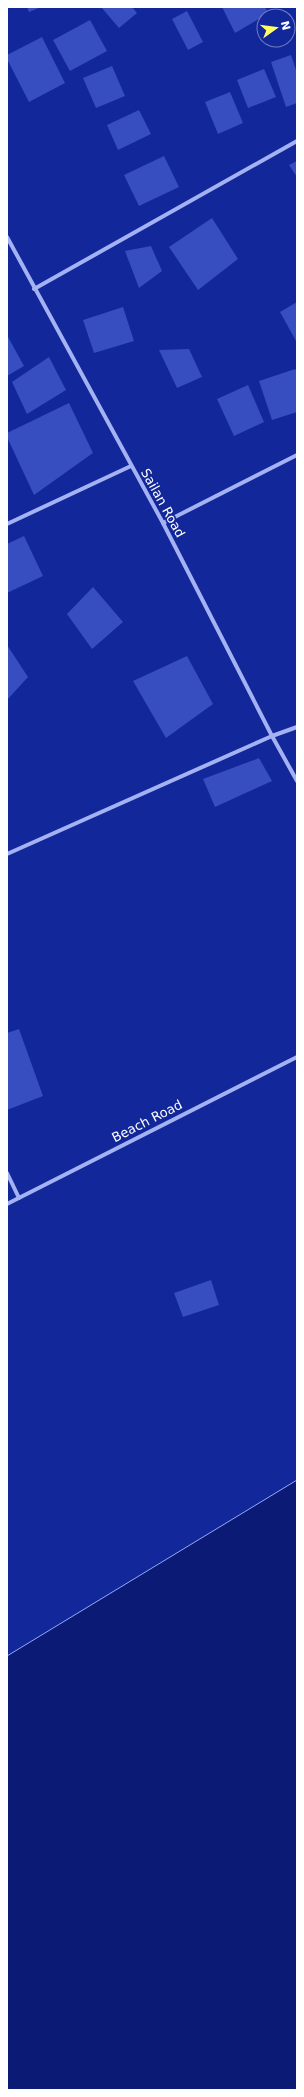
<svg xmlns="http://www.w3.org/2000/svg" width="304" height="2097" font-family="'DejaVu Sans',sans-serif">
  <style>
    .water { fill: #0b1b75; stroke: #96a8f7 }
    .building { fill: #364ebf }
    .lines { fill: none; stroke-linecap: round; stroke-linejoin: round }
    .minor { stroke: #a4b2f4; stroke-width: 4 }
    .labels { text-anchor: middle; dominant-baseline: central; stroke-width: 3.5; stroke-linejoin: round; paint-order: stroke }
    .street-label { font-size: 13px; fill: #fff; stroke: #122799 }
  </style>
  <rect width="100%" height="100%" fill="#122799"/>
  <polygon class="water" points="297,1480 297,2090 7,2090 7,1656"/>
  <g class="building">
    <polygon points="27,7 41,7 29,12"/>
    <polygon points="101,7 132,7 137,13 119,28"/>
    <polygon points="222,7 265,7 269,15 264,16 235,33"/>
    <polygon points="187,11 203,42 188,50 172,19"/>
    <polygon points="90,20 107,51 70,71 53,40"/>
    <polygon points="42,37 65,83 29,102 7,59 7,55"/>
    <polygon points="291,55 297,73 297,103 286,107 271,62"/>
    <polygon points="112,66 125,96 96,108 83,78"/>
    <polygon points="264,69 276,97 248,108 237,80"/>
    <polygon points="230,92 243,123 218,134 205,102"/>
    <polygon points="139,110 151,134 118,150 107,125"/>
    <polygon points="164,156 179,187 139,206 124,175"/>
    <polygon points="297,161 297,177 289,165"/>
    <polygon points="212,218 238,259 198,290 169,247"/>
    <polygon points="151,246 162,271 139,288 125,251"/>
    <polygon points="297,302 297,340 296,341 280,312"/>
    <polygon points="123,307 134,341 94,353 83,320"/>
    <polygon points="7,335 24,366 7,376"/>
    <polygon points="189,349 202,377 177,388 159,350"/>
    <polygon points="49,357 66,390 27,414 12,382"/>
    <polygon points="295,369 297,372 297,412 272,420 259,381"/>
    <polygon points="248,385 264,422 234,436 217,399"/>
    <polygon points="69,403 93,453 34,495 7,437 7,433"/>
    <polygon points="24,536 43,576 7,593 7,544"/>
    <polygon points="93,587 123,622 92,649 67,614"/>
    <polygon points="7,645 28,677 7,700"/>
    <polygon points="187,656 213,704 166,738 133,681"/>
    <polygon points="259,758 272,781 215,807 203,779"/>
    <polygon points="19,1029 43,1096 7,1110 7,1033"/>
    <polygon points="211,1280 219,1305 183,1317 174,1293"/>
  </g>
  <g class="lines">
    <g class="minor">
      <polyline points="7,237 163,523 272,736 297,781"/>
      <polyline points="34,289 297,141"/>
      <polyline points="163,523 297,455"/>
      <polyline points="7,524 131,466"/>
      <polyline points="7,854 272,736 297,727"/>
      <polyline points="7,1173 19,1198"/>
      <polyline points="7,1204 297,1057"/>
    </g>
  </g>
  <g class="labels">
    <g class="street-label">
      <text transform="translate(163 503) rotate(61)">Sailan Road</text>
      <text transform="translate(147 1121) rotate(-27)">Beach Road</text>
    </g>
  </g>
  <rect width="304" height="2097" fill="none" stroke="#ffffff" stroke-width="16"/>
  <g transform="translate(276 28) rotate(76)"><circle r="19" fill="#122799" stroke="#717dc2"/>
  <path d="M0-3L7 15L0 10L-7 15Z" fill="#fffd67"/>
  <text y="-6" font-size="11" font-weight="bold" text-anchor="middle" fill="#ffffff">N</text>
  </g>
</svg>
